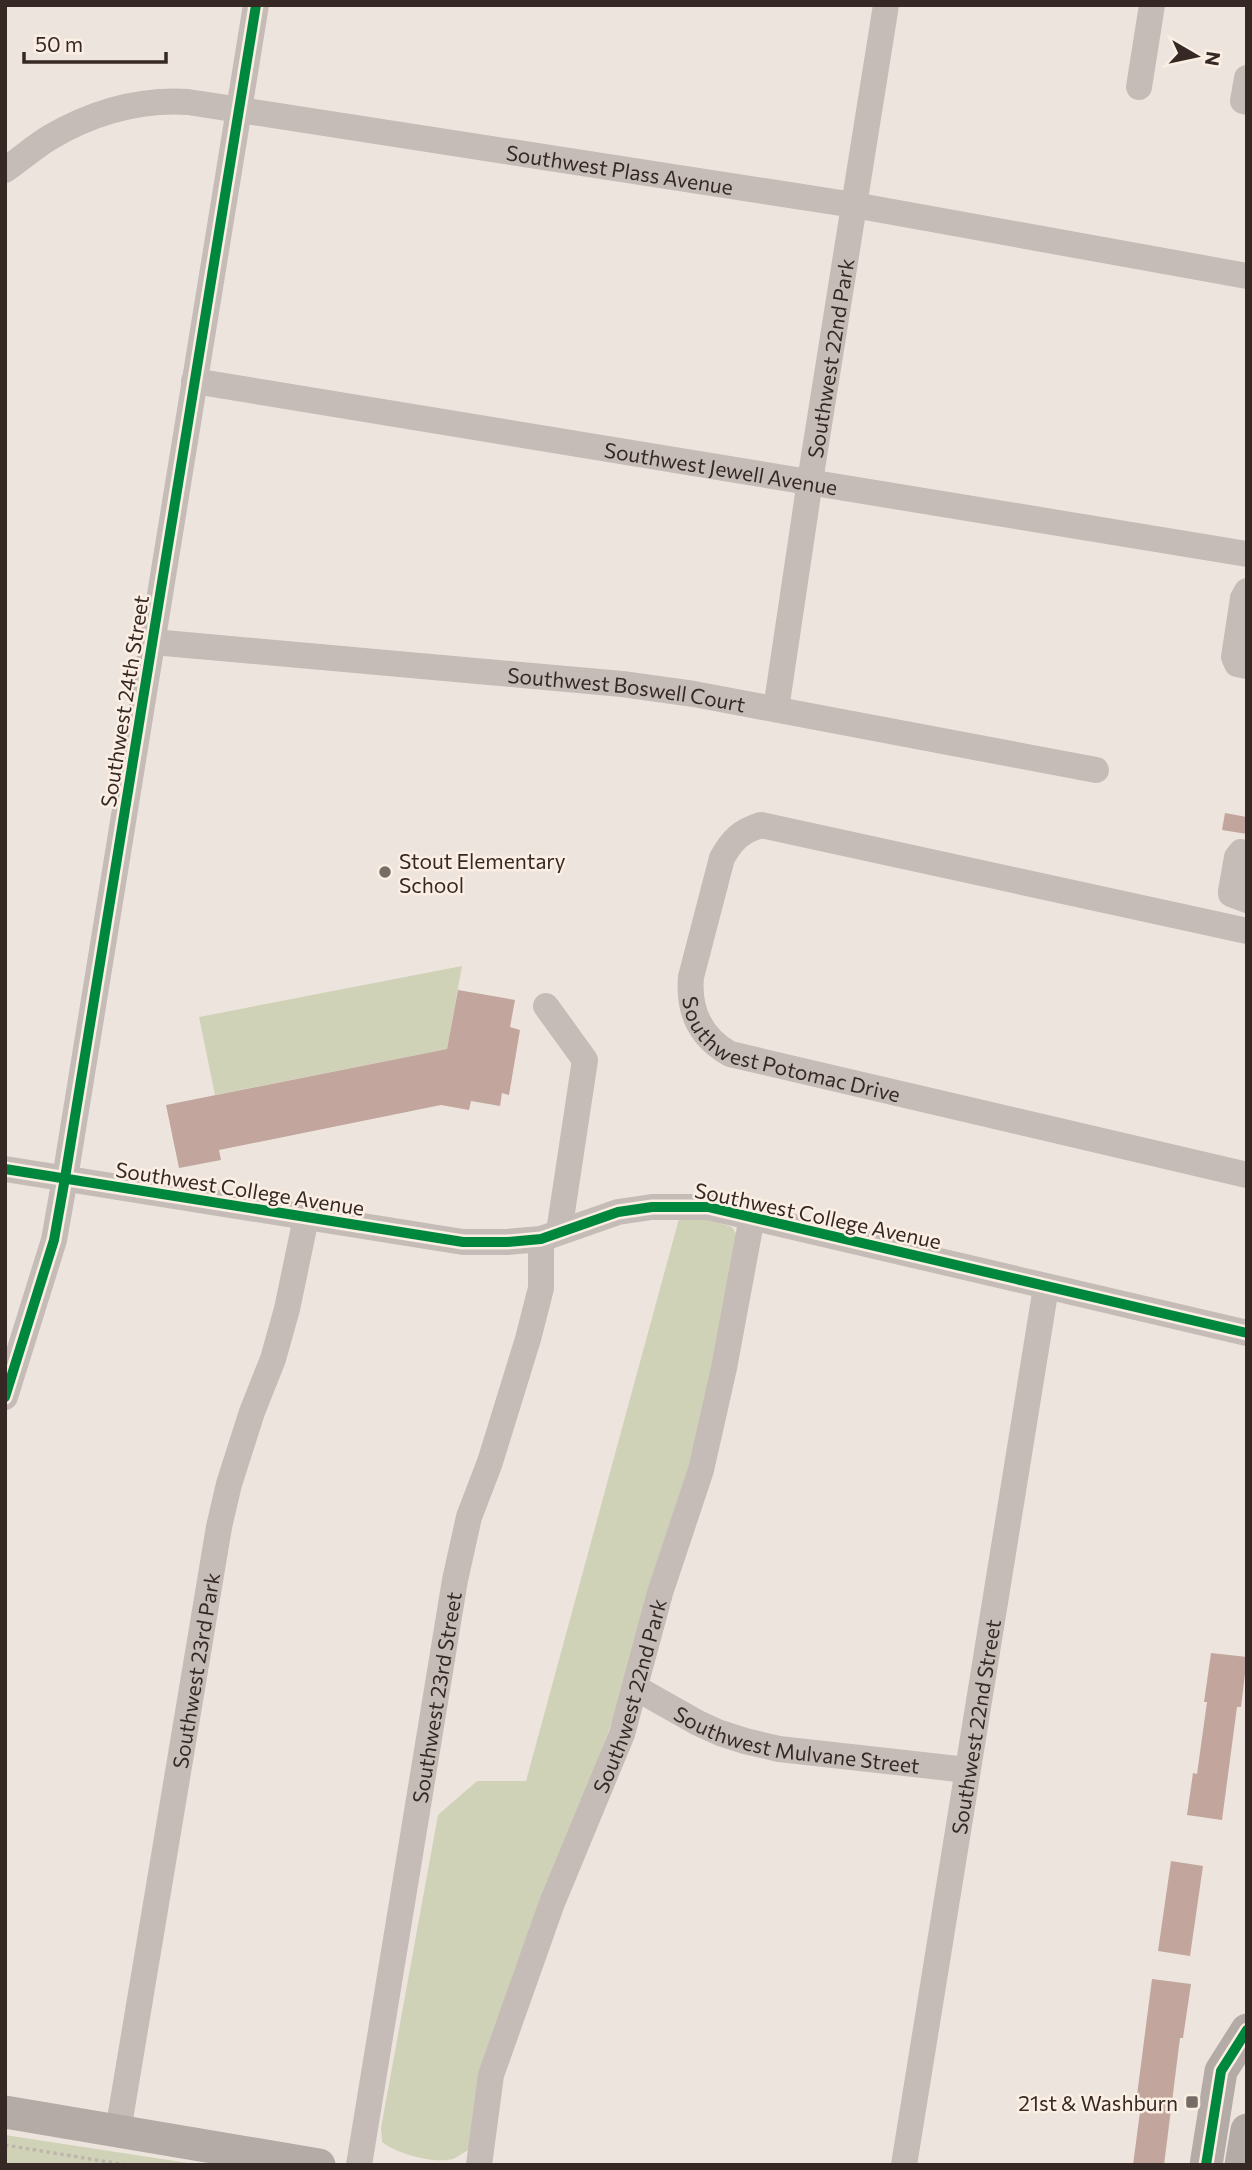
<svg xmlns="http://www.w3.org/2000/svg" width="1252" height="2170" font-family="Commissioner,sans-serif">
  <style>
    .green { fill: #cfd2b6 }
    .building { fill: #c2a69d }
    .lines { fill: none; stroke-linecap: round; stroke-linejoin: round }
    .path { stroke: #beb5af; stroke-width: 3.5; stroke-dasharray: 3.5 3.5; stroke-linecap: butt }
    .minor { stroke: #c5bcb7; stroke-width: 26 }
    .major { stroke: #b4aba6; stroke-width: 33 }
    .cycleway-casing { stroke: #fbeee3; stroke-width: 15 }
    .cycleway { stroke: #00873e; stroke-width: 10 }
    .poi-dot { fill: #766b65; stroke: #fbeee3; stroke-width: 2.5 }
    .labels { text-anchor: middle; dominant-baseline: central; stroke-width: 5; stroke-linejoin: round; paint-order: stroke }
    .street-label { font-size: 21px; fill: #362925; stroke: #fbeee3 }
    .poi-label { font-size: 21px; fill: #362925; stroke: #fbeee3; text-anchor: start }
  </style>
  <rect width="100%" height="100%" fill="#ede5dd"/>
  <g class="green">
    <polygon points="462,966 447,1049 215,1095 199,1017"/>
    <path d="M680 1215 711 1220 732 1227 739 1238 701 1425 629 1677 503 2011 468 2150C463 2153 457 2157 453 2159 433 2164 397 2154 382 2142L381 2128 438 1815 477 1781H526Z"/>
    <polygon points="5,2135 188,2163 198,2165 5,2165"/>
  </g>
  <g class="building">
    <polygon points="1225,813 1247,817 1247,834 1222,830"/>
    <polygon points="458,990 515,1000 510,1027 520,1030 509,1095 502,1093 500,1106 471,1101 469,1110 441,1105 219,1150 221,1160 179,1168 166,1105 447,1049"/>
    <polygon points="1211,1653 1247,1657 1241,1707 1237,1707 1222,1820 1187,1815 1193,1773 1197,1774 1207,1702 1204,1702"/>
    <polygon points="1171,1861 1203,1866 1190,1956 1158,1951"/>
    <polygon points="1152,1979 1191,1984 1183,2038 1180,2038 1164,2165 1133,2165 1141,2104 1136,2103"/>
  </g>
  <g class="lines">
    <polyline class="path" points="5,2145 127,2165"/>
    <g class="minor">
      <polyline points="1247,78 1243,101 1247,102"/>
      <polyline points="1139,87 1152,5"/>
      <path id="s1" d="M5 170C20 160 34 147 49 138 93 112 138 99 188 102L854 205 1247 276"/>
      <path id="s2" d="M194 381 1247 554"/>
      <polyline points="1247,591 1243,598 1234,657 1237,664 1247,666"/>
      <path id="s3" d="M153 642 622 684 694 694 1096 770"/>
      <path id="s4" d="M776 709 810 481 886 5"/>
      <polyline points="1247,853 1241,852 1237,857 1231,891 1231,894 1247,900"/>
      <path id="s5" d="M1247 931 761 825C741 831 732 840 722 858L691 977C688 1011 700 1037 730 1054L1247 1175"/>
      <polyline points="546,1006 585,1060 559,1232"/>
      <polyline points="5,1169 463,1242 507,1242 541,1239 618,1212 652,1207 708,1207 1247,1333"/>
      <polyline points="5,1397 54,1240 65,1178 256,5"/>
      <path id="s6" d="M636 1688 698 1723 720 1733 745 1741 779 1749 967 1770"/>
      <path id="s7" d="M118 2131 219 1527 229 1484 252 1412 273 1359 287 1309 306 1218"/>
      <path id="s8" d="M359 2165 455 1580 469 1517 490 1462 528 1339 541 1288V1239"/>
      <path id="s9" d="M479 2165 491 2075 552 1903 622 1734 660 1593 701 1470 724 1368 752 1217"/>
      <path id="s10" d="M904 2165 1046 1287"/>
    </g>
    <g class="major">
      <polyline points="5,2112 319,2165"/>
      <polyline points="1206,2165 1221,2071 1247,2030"/>
      <polyline points="1241,2165 1247,2130"/>
    </g>
    <defs>
      <g id="cycleway">
        <polyline points="5,1169 463,1242 507,1242 541,1239 618,1212 652,1207 708,1207 1247,1333"/>
        <polyline points="5,1397 54,1240 65,1178 256,5"/>
        <polyline points="1206,2165 1221,2071 1247,2030"/>
      </g>
    </defs>
    <use href="#cycleway" class="cycleway-casing"/>
    <use href="#cycleway" class="cycleway"/>
  </g>
  <g class="poi-dot">
    <circle cx="385" cy="872" r="7"/>
    <rect x="1185" y="2095" width="14" height="14" rx="3.5"/>
  </g>
  <g class="labels">
    <g class="street-label">
      <text stroke="none"><textPath href="#s1" startOffset="637">Southwest Plass Avenue</textPath></text>
      <text stroke="none"><textPath href="#s4" startOffset="355">Southwest 22nd Park</textPath></text>
      <text stroke="none"><textPath href="#s2" startOffset="534">Southwest Jewell Avenue</textPath></text>
      <text stroke="none"><textPath href="#s3" startOffset="476">Southwest Boswell Court</textPath></text>
      <text transform="translate(124 701) rotate(-81)">Southwest 24th Street</text>
      <text stroke="none"><textPath href="#s5" startOffset="816">Southwest Potomac Drive</textPath></text>
      <text transform="translate(240 1188) rotate(9)">Southwest College Avenue</text>
      <text transform="translate(818 1215) rotate(12)">Southwest College Avenue</text>
      <text stroke="none"><textPath href="#s7" startOffset="467">Southwest 23rd Park</textPath></text>
      <text stroke="none"><textPath href="#s9" startOffset="495">Southwest 22nd Park</textPath></text>
      <text stroke="none"><textPath href="#s8" startOffset="474">Southwest 23rd Street</textPath></text>
      <text stroke="none"><textPath href="#s10" startOffset="444">Southwest 22nd Street</textPath></text>
      <text stroke="none"><textPath href="#s6" startOffset="172">Southwest Mulvane Street</textPath></text>
    </g>
    <g class="poi-label">
      <text x="399" y="860">Stout Elementary<tspan x="399" dy="24">School</tspan></text>
      <text x="1178" y="2102" text-anchor="end">21st &amp; Washburn</text>
    </g>
  </g>
  <rect width="1252" height="2170" fill="none" stroke="#362925" stroke-width="14"/>
  <g transform="translate(1196 56) rotate(99)" stroke="#fbeee3" stroke-width="5" paint-order="stroke">
  <path d="M0-5L12 26L0 18L-12 26Z" fill="#362925"/>
  <text y="-10" font-size="19" font-weight="bold" text-anchor="middle" fill="#362925">N</text>
  </g>
  <path d="M24 52v10h142v-10" fill="none" stroke="#362925" stroke-width="3.5"/>
  <text x="35" y="52" font-size="21" fill="#362925" stroke="#fbeee3" stroke-width="5" paint-order="stroke">50 m</text>
</svg>
